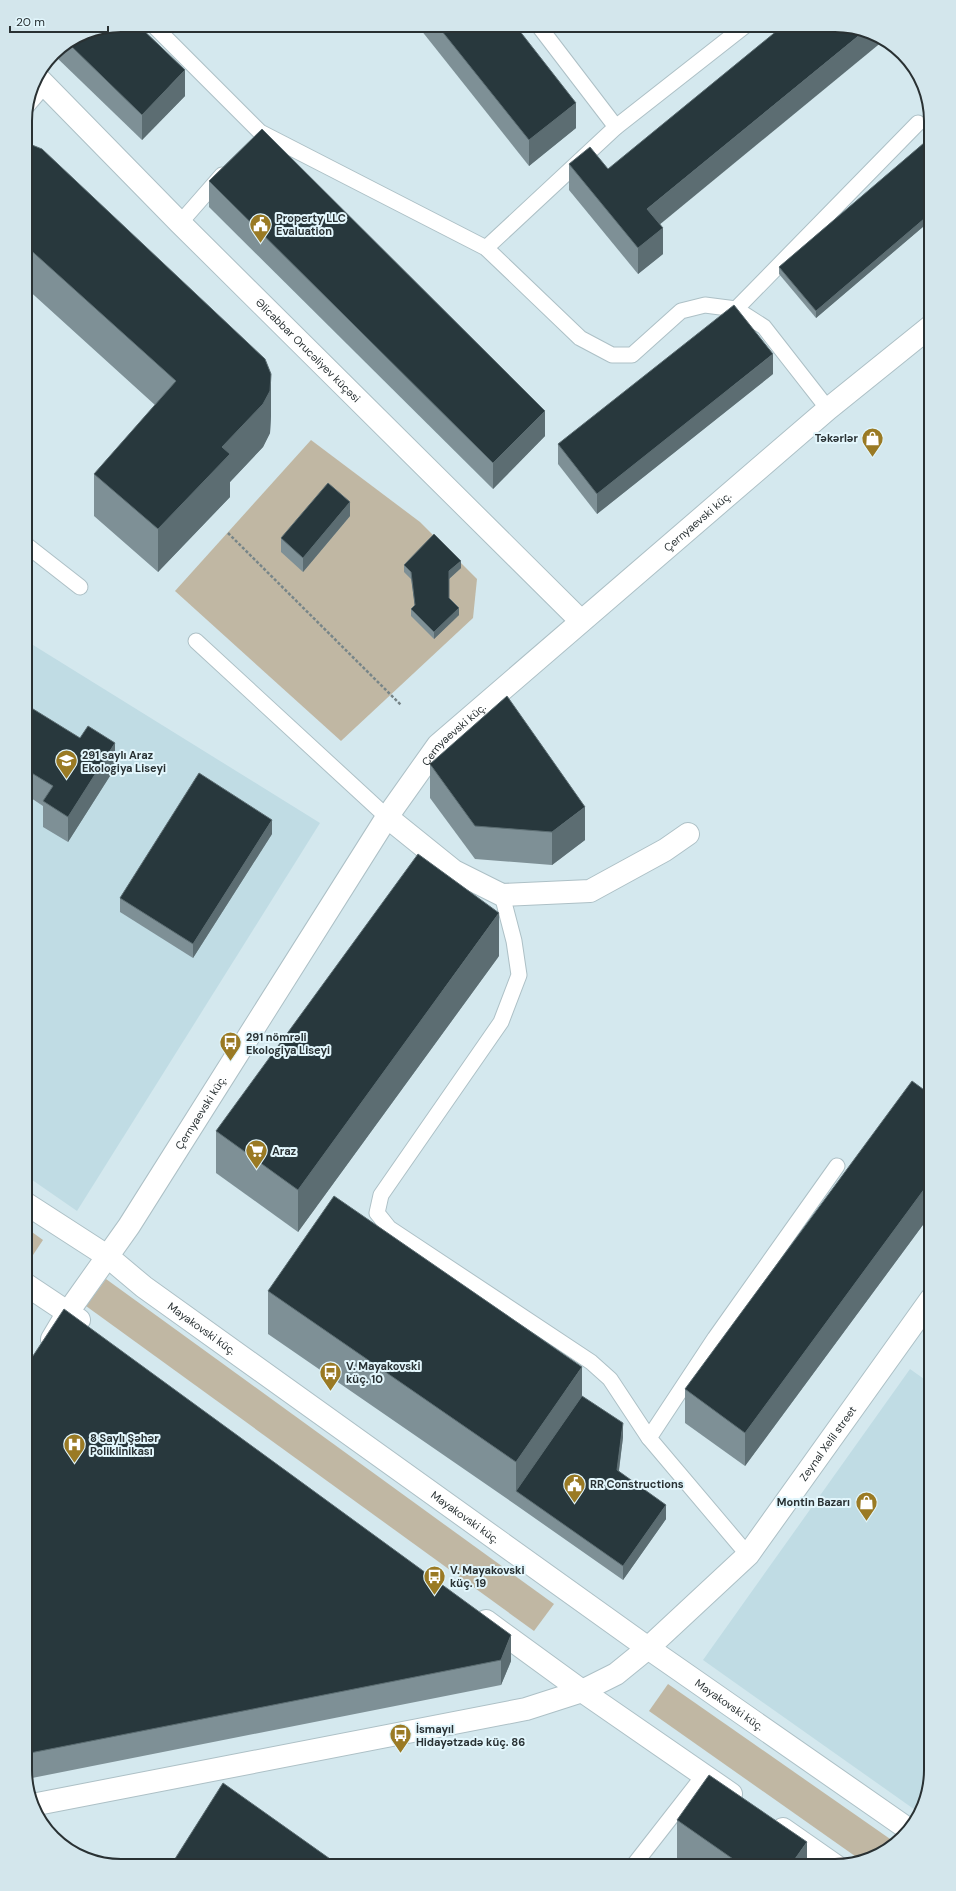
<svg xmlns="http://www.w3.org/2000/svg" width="956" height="1891" font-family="'DM Sans',sans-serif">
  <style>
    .built { fill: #c0dce4 }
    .green { fill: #c0b7a3 }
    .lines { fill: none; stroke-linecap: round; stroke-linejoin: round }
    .service-casing { stroke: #adc0c6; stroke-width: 17 }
    .minor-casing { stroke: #adc0c6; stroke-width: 24 }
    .tertiary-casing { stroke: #adc0c6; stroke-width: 24 }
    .path { stroke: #778588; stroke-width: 2.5; stroke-dasharray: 3 2; stroke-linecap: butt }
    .service { stroke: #fff; stroke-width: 15 }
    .minor { stroke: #fff; stroke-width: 22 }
    .tertiary { stroke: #fff; stroke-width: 22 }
    .wall { fill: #7e9096 }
    .shaded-wall { fill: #5c6d72 }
    .building { fill: #28383d; stroke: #5c6d72 }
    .labels { text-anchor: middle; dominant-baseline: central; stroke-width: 4; stroke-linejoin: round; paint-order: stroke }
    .poi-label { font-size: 11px; font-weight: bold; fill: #293133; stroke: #e2f6fc; text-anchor: start }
    .street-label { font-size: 11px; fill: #293133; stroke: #e2f6fc }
    .rim { fill: none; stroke: #293133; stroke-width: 2 }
  </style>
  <rect width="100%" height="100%" fill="#d4e8ee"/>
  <g class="built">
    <polygon points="25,640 320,823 77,1211 25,1175"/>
    <polygon points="910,1369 931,1384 931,1770 918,1812 703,1660"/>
  </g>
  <g class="green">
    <polygon points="311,440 420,522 477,579 473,618 341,741 175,591"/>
    <polygon points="25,1227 43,1240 25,1267"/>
    <polygon points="106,1279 554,1604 534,1631 86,1306"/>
    <polygon points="668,1684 893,1841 871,1859 862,1861 649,1711"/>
  </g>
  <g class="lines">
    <defs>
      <g id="service">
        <polyline points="153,25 260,132 486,248 580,338 612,355 632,355 681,311 705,305 736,309 764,327 828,409"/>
        <polyline points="538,25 616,127"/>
        <polyline points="28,105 45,85"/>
        <polyline points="180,223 222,175"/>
        <polyline points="486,248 616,127 746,25"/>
        <polyline points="736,309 918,123"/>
        <polyline points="25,544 80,587"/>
        <polyline points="196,641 387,817"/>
        <polyline points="502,895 514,941 519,975 501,1022 381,1195 377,1213 389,1228 591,1362 610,1379 649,1438"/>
        <polyline points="748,1555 649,1438 715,1338 837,1166"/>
        <polyline points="633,1866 704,1775"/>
      </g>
      <g id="minor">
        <path id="s1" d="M37 77 180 223 581 621"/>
        <polyline points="387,817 454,871 502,895 590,891 665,850 688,834"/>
        <path id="s2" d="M32 1805 526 1709 582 1691 616 1674 648 1648 748 1555 931 1299"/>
      </g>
      <g id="tertiary">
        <path id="s3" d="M25 1203 107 1256 144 1287 648 1648 908 1829"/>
        <polyline points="25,1284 79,1320"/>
        <path id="s4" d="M52 1339 68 1312 129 1226 387 817 438 745 828 409 931 326"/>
        <polyline points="486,1621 582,1691 731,1794"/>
        <polyline points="783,1829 836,1866"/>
      </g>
    </defs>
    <use href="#service" class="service-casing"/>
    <use href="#minor" class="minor-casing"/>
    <use href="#tertiary" class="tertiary-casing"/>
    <g class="path">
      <polyline points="228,533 401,705"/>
      <polyline points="25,881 31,871"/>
    </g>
    <use href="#service" class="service"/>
    <use href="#minor" class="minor"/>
    <use href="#tertiary" class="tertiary"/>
  </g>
  <g class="wall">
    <polygon points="417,25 515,25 576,128 529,166"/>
    <polygon points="85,32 185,96 142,140 53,54"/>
    <polygon points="931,137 931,220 816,318 779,274 779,267"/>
    <polygon points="25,143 271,416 270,433 263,447 230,482 230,497 158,572 94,516 94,474 155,405 25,287"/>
    <polygon points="569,164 608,169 660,224 663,254 638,274 569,190"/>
    <polygon points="209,181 545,436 493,489 209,207"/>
    <polygon points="773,374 597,514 558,464 558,444"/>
    <polygon points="350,516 303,572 281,552 281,538"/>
    <polygon points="404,565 461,568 449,579 449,598 459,615 434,639 411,616 411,609 415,606 411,579 404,572"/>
    <polygon points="25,704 115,768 68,842 43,827 43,806 25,794"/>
    <polygon points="430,764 585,840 552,865 475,859 430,798"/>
    <polygon points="272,834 193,958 120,912 120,898"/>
    <polygon points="499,956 298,1232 216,1173 216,1131"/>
    <polygon points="931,1095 931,1214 745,1466 685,1423 685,1389"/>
    <polygon points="268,1291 582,1396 623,1437 619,1471 666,1519 623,1580 516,1505 268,1334"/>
    <polygon points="25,1368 511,1661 501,1685 27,1779 25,1770"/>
    <polygon points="677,1820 807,1866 686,1866 677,1860"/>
    <polygon points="173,1862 340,1866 173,1866"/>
  </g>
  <g class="shaded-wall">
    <polygon points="862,33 883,41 647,235 647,209"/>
    <polygon points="185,70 185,96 142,140 142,115"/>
    <polygon points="576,103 576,128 529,166 529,140"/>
    <polygon points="931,213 931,220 816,318 816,311"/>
    <polygon points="663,228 663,254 638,274 638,248"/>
    <polygon points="773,354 773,374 597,514 597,494"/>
    <polygon points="271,374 271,416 270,433 263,447 230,482 230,497 158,572 158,529 222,447"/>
    <polygon points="545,411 545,436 493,489 493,463"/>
    <polygon points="350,502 350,516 303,572 303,558"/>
    <polygon points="461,561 461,568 449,579 449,571"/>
    <polygon points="459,608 459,615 434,639 434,632"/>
    <polygon points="115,743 115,768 68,842 68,817"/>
    <polygon points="585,807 585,840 552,865 552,832"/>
    <polygon points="272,820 272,834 193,958 193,944"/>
    <polygon points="499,913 499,956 298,1232 298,1190"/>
    <polygon points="931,1180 931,1214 745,1466 745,1433"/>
    <polygon points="582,1367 582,1410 516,1491 516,1462"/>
    <polygon points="623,1423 623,1437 617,1484 617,1470"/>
    <polygon points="666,1505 666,1519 623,1580 623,1566"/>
    <polygon points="511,1635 511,1661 501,1685 501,1660"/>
    <polygon points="807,1842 807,1866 790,1866"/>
  </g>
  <g class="building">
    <polygon points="121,25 138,25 185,70 142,115 68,43 85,32"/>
    <polygon points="437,25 515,25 576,103 529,140"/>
    <polygon points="784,25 841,25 862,33 647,209 663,228 638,248 569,164 590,147 608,169"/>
    <polygon points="262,129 545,411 493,463 209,181"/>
    <polygon points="931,137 931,213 816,311 779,267"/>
    <polygon points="25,143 27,143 42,149 265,359 271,374 270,391 263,404 222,447 230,454 158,529 94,474 176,381 25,245"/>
    <polygon points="734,305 773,354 597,494 558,444"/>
    <polygon points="328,483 350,502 303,558 281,538"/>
    <polygon points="434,534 461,561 449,571 449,598 459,608 434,632 411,609 415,605 411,572 404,565"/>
    <polygon points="507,696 585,807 552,832 475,826 430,764"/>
    <polygon points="25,704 80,738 88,726 115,743 68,817 43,801 53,786 25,769"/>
    <polygon points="199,773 272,820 193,944 120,898"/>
    <polygon points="418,854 499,913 298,1190 216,1131"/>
    <polygon points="912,1081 931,1095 931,1180 745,1433 685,1389"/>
    <polygon points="334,1196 582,1367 516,1462 268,1291"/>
    <polygon points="64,1309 511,1635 501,1660 25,1754 25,1368"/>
    <polygon points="582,1396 623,1423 617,1470 666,1505 623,1566 516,1491"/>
    <polygon points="709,1775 807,1842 790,1866 743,1866 677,1820"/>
    <polygon points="223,1783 340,1866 178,1866 173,1862"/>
  </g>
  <defs>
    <symbol id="civic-pin" viewBox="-11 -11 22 30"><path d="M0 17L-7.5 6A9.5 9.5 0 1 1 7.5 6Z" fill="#9a7a24" stroke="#e2f6fc"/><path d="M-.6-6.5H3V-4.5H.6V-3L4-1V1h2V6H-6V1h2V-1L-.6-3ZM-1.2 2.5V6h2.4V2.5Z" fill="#fff"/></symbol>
    <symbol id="shop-pin" viewBox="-11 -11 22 30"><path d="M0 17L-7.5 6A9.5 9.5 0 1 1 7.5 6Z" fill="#9a7a24" stroke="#e2f6fc"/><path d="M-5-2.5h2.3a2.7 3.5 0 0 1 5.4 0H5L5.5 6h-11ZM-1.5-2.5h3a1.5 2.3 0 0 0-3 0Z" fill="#fff"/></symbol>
    <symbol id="school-pin" viewBox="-11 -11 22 30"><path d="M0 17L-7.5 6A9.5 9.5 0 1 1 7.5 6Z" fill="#9a7a24" stroke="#e2f6fc"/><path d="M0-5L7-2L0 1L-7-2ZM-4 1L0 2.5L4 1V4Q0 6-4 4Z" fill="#fff"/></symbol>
    <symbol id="bus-pin" viewBox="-11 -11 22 30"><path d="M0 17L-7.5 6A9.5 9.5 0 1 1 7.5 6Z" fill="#9a7a24" stroke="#e2f6fc"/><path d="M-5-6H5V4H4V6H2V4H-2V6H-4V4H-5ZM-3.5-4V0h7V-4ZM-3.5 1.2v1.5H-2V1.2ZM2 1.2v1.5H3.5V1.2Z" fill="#fff"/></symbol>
    <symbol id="supermarket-pin" viewBox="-11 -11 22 30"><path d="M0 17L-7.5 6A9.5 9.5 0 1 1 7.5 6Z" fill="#9a7a24" stroke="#e2f6fc"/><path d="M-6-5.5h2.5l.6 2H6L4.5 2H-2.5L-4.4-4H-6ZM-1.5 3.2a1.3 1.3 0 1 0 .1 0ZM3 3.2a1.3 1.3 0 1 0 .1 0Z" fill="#fff"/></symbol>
    <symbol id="hospital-pin" viewBox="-11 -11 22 30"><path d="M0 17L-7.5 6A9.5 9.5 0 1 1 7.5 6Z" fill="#9a7a24" stroke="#e2f6fc"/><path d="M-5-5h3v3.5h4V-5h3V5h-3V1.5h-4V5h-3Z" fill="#fff"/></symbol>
  </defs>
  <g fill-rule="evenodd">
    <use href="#civic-pin" x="248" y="212" width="25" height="34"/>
    <use href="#shop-pin" x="860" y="426" width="25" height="34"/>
    <use href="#school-pin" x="54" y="748" width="25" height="34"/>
    <use href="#bus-pin" x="218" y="1030" width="25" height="34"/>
    <use href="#supermarket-pin" x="244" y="1138" width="25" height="34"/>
    <use href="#bus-pin" x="318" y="1360" width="25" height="34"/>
    <use href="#hospital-pin" x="62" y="1432" width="25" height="34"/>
    <use href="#civic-pin" x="562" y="1472" width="25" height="34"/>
    <use href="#shop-pin" x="854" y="1490" width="25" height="34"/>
    <use href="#bus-pin" x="422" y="1564" width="25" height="34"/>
    <use href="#bus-pin" x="388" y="1722" width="25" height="34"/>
  </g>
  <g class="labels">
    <g class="poi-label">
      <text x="276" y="218">Property LLC<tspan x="276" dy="13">Evaluation</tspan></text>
      <text x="858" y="438" text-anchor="end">Təkərlər</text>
      <text x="82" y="755">291 saylı Araz<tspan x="82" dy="13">Ekologiya Liseyi</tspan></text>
      <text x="246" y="1037">291 nömrəli<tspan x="246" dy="13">Ekologiya Liseyi</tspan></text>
      <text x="272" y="1151">Araz</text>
      <text x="346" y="1366">V. Mayakovski<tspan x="346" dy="13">küç. 10</tspan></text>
      <text x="90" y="1438">8 Saylı Şəhər<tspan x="90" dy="13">Poliklinikası</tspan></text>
      <text x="590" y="1484">RR Constructions</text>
      <text x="850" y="1502" text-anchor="end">Montin Bazarı</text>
      <text x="450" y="1570">V. Mayakovski<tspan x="450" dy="13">küç. 19</tspan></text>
      <text x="416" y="1729">İsmayıl<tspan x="416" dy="13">Hidayətzadə küç. 86</tspan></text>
    </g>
    <g class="street-label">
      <text stroke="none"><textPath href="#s1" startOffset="385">Əlicabbar Orucəliyev küçəsi</textPath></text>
      <text stroke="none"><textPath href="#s4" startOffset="1051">Çernyaevski küç.</textPath></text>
      <text stroke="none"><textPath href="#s4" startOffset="727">Çernyaevski küç.</textPath></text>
      <text stroke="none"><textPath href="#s4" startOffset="271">Çernyaevski küç.</textPath></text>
      <text stroke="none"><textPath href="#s3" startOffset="217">Mayakovski küç.</textPath></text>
      <text stroke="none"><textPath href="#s2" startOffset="915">Zeynal Xelil street</textPath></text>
      <text stroke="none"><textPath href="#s3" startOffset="541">Mayakovski küç.</textPath></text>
      <text stroke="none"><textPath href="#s3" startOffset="865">Mayakovski küç.</textPath></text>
    </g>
  </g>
  <path d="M0 0H956V1891H0ZM121 32H835A89 89 0 0 1 924 121V1770A89 89 0 0 1 835 1859H121A89 89 0 0 1 32 1770V121A89 89 0 0 1 121 32Z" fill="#d3e6ec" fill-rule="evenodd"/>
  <path class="rim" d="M121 32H835A89 89 0 0 1 924 121V1770A89 89 0 0 1 835 1859H121A89 89 0 0 1 32 1770V121A89 89 0 0 1 121 32Z"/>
  <path d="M10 26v6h98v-6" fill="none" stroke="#293133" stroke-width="2"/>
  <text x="16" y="26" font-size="12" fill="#293133" stroke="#e2f6fc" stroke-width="3" paint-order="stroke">20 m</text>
</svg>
